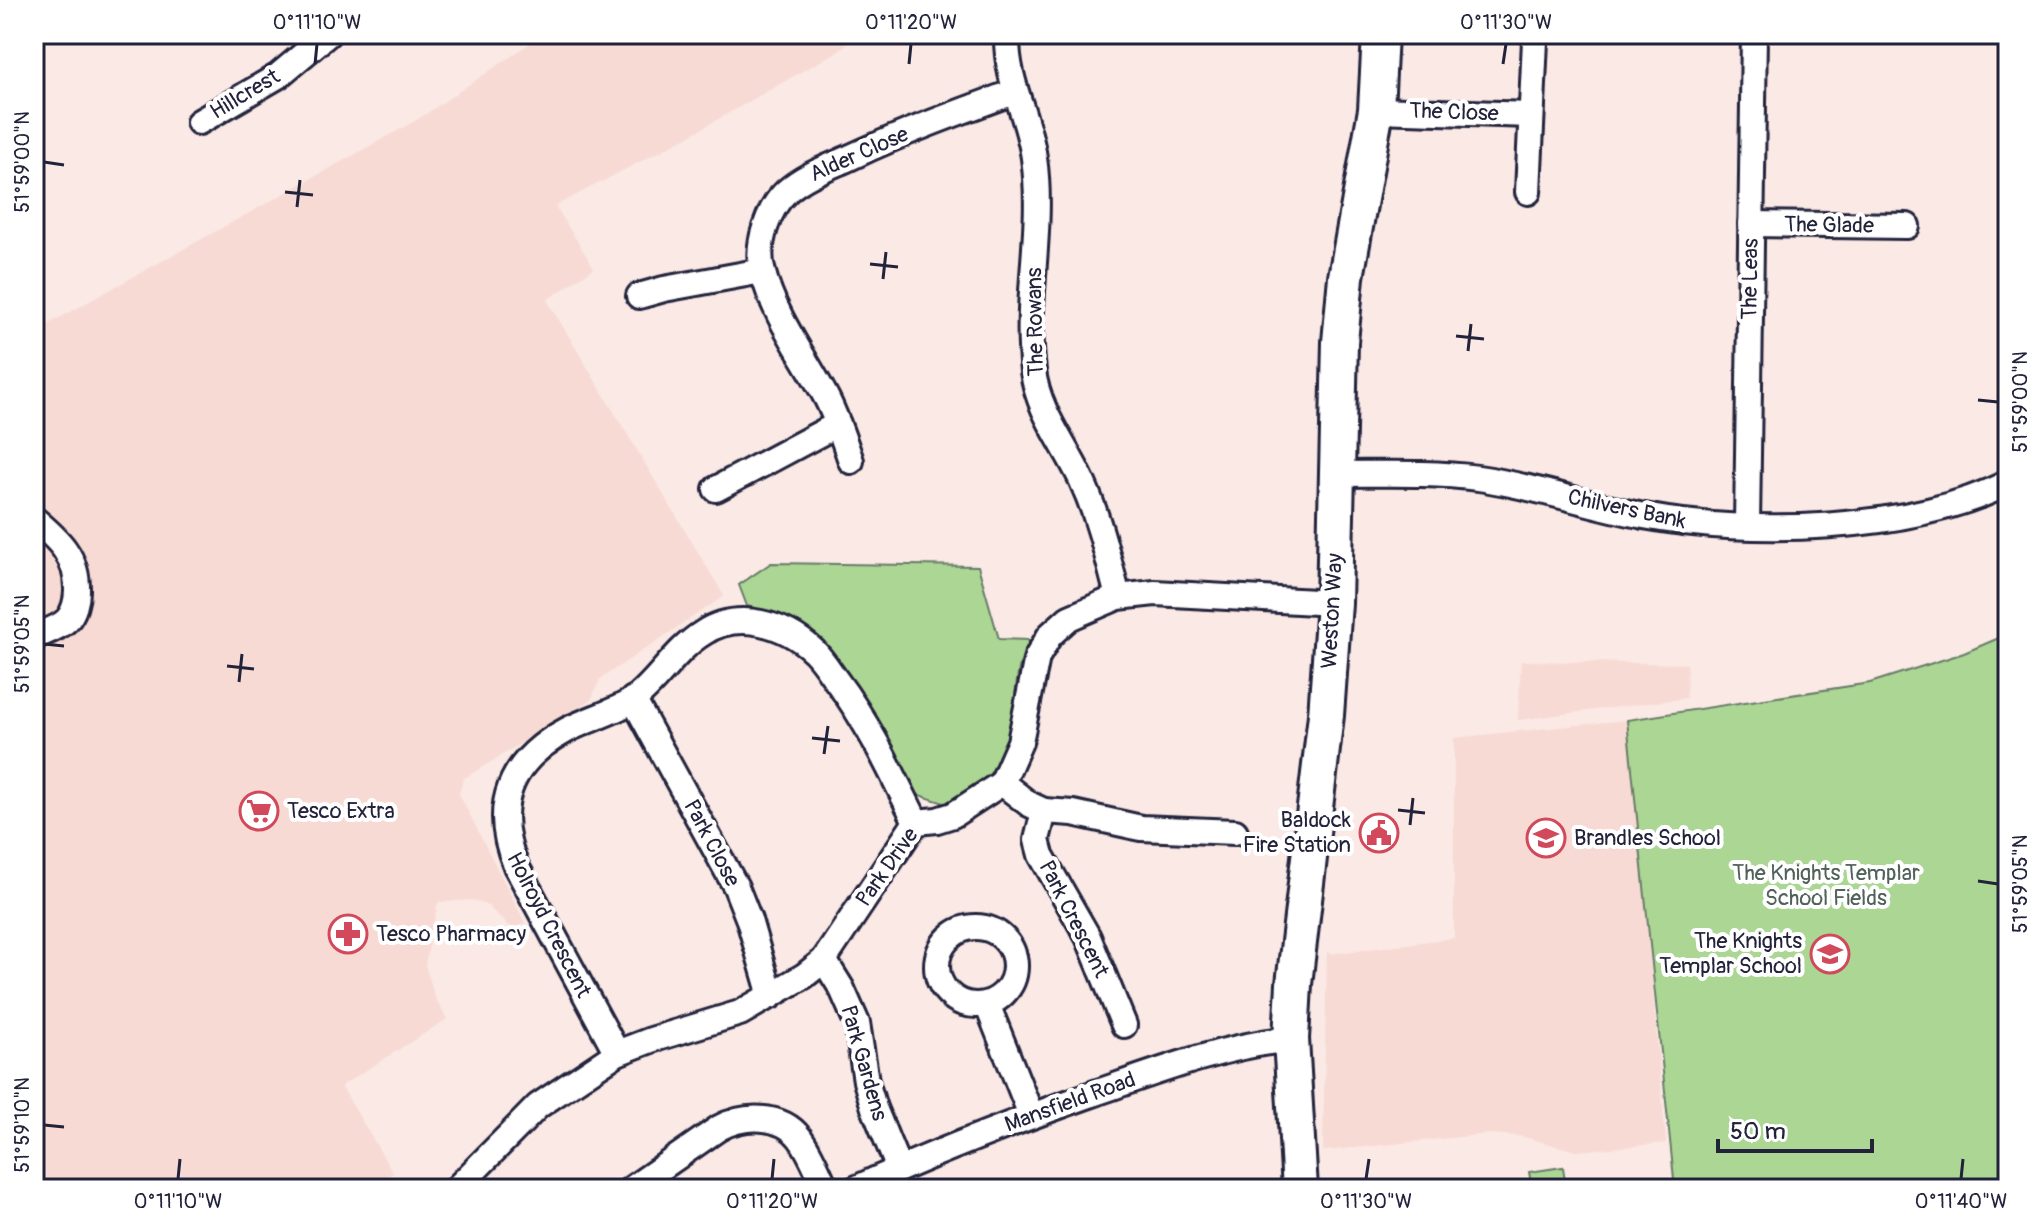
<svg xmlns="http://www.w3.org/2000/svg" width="2042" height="1223" font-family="Pangolin,sans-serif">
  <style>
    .built { fill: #f7dad3 }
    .green { fill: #acd694; stroke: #677c68; stroke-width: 2 }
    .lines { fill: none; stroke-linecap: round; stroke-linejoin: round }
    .street-casing { stroke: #22223b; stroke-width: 30 }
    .secondary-casing { stroke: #22223b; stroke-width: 40 }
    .street { stroke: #fff; stroke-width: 24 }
    .secondary { stroke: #fff; stroke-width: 34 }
    .ticks { fill: none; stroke: #22223b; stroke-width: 3 }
    .labels { text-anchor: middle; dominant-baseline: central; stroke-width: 8; stroke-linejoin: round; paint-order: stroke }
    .street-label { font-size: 22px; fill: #22223b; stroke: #fff }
    .poi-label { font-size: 22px; fill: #22223b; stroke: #fff; text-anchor: start }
    .park-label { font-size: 22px; fill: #52615a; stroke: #fff }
    .neatline { fill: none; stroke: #22223b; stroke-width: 3 }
    .ticks-label { font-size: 20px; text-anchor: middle; fill: #22223b }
  </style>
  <rect width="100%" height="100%" fill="#fae9e5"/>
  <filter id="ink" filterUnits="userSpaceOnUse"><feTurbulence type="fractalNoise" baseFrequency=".0125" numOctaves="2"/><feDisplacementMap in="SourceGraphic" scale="16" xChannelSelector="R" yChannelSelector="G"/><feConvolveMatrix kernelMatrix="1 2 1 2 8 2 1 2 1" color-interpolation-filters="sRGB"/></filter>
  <g filter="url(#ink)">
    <g class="built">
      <polygon points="544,34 853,34 843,48 685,138 555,206 594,268 547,300 724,596 600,679 591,700 463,779 459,794 525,923 512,929 488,906 473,900 438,902 425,965 435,998 447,1019 341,1086 393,1173 368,1189 34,1189 34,332 417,120"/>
      <polygon points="2008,634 2008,1189 1675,1189 1642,868 1666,1143 1576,1151 1520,1136 1489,1134 1323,1151 1327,952 1330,954 1454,938 1454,738 1627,720 1870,683 1964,653"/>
      <polygon points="1521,661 1687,664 1686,698 1518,720"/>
    </g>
    <g class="green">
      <path d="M771 563 978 566 999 639 1029 640C1026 648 1023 656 1020 664 1011 700 1017 747 988 776 976 787 961 795 947 804L913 793 797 626 774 614 747 606 739 585Z"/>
      <polygon points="2008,634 2008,1189 1675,1189 1627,720 1870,683 1964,653"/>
      <polygon points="1563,1167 1566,1189 1532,1189 1529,1172"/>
    </g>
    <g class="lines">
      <defs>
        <g id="street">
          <path d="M1007 34C1006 84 1028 113 1034 158 1044 228 1024 300 1033 371 1038 412 1065 444 1082 481 1099 518 1108 558 1118 597"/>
          <polyline points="1376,110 1531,115"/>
          <polyline points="199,122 278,76 328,34"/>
          <polyline points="1528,192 1535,40"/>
          <polyline points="1751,224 1907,226"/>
          <polyline points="639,296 664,289 762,271"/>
          <path d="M851 461C844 440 837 419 827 399 805 357 773 315 762 269 756 245 768 208 787 191 805 175 829 167 851 157 904 132 959 112 1014 92"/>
          <path d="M1338 474C1384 474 1432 472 1478 478 1534 486 1588 505 1644 516 1750 536 1910 532 2008 483"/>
          <polyline points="716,489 838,424"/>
          <path d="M34 519C58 539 78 557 77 591 77 600 74 613 67 620 59 628 45 632 34 637"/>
          <polyline points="1747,525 1754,34"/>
          <polyline points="633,699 736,887 749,920 771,996"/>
          <polyline points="1002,783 1029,804 1044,811 1037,840 1041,855 1088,937 1124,1025"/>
          <polyline points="1044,811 1073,813 1141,828 1235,832"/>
          <circle cx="976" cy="966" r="39"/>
          <polyline points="824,960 842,989 857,1023 866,1081 874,1108 899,1169"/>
          <polyline points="987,1004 1031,1115"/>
          <path d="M617 1053 516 866C491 806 509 761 567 730 588 719 613 713 633 700 656 684 675 650 703 633 738 610 784 623 814 651 822 659 829 670 836 680 869 724 892 773 916 822"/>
          <polyline points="456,1189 538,1106 617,1053 651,1040 740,1013 804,976 824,960 916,822 937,820 953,815 1002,783 1020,742 1037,657 1050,635 1069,618 1118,597 1155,593 1334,603"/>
          <path d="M631 1189 719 1128C743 1115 781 1113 800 1138 811 1153 818 1172 826 1189"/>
          <path d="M855 1189C935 1152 1016 1121 1098 1092 1161 1070 1225 1046 1291 1039"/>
        </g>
        <polyline id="secondary" points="1300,1189 1291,1039 1294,984 1326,715 1334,603 1340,342 1346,277 1376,110 1380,34"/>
      </defs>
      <use href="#street" class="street-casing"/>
      <use href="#secondary" class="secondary-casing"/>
      <use href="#street" class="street"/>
      <use href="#secondary" class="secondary"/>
    </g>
  </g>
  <path class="ticks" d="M315 64 317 44M909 64 911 44M1503 64 1506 44M44 162 64 165M285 192 313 195M297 207 300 180M870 264 898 267M883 279 886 252M1456 336 1484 339M1468 351 1471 324M1978 400 1998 402M44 644 64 646M227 666 254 669M239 682 242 654M812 738 840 741M824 754 828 726M1398 810 1425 813M1410 825 1413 798M1978 881 1998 884M44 1125 64 1127M178 1179 180 1159M772 1179 774 1159M1366 1179 1369 1159M1961 1179 1963 1159"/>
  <defs>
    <symbol id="supermarket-ring" viewBox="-11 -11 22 22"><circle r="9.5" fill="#fff" stroke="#d1495b" stroke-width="1.5"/><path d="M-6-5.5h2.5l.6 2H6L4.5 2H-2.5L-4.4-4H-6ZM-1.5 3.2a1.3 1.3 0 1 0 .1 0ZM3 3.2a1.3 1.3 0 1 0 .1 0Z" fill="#d1495b"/></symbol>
    <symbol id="civic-ring" viewBox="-11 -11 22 22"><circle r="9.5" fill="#fff" stroke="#d1495b" stroke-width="1.5"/><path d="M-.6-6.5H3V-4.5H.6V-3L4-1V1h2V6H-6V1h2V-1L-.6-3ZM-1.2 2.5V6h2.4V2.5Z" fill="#d1495b"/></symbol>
    <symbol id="school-ring" viewBox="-11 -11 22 22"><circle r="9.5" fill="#fff" stroke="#d1495b" stroke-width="1.5"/><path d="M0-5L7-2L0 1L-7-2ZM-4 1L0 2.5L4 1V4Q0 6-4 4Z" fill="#d1495b"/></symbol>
    <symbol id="pharmacy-ring" viewBox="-11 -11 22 22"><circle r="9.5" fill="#fff" stroke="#d1495b" stroke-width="1.5"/><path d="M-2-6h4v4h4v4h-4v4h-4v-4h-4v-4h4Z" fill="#d1495b"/></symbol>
  </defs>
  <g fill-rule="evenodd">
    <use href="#supermarket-ring" x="237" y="789" width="44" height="44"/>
    <use href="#civic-ring" x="1357" y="811" width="44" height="44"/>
    <use href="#school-ring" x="1524" y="816" width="44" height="44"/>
    <use href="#pharmacy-ring" x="326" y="912" width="44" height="44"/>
    <use href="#school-ring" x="1808" y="932" width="44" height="44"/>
  </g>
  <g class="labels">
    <g class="street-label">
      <text transform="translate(245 94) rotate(-31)">Hillcrest</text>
      <text transform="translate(1454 112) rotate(2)">The Close</text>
      <text transform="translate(859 154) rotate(-24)">Alder Close</text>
      <text transform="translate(1829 225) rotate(1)">The Glade</text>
      <text transform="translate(1750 279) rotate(-89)">The Leas</text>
      <text transform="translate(1035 322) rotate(-91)">The Rowans</text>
      <text transform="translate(1627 509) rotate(12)">Chilvers Bank</text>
      <text transform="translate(1332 611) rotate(-87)">Weston Way</text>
      <text transform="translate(712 843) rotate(62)">Park Close</text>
      <text transform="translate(887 867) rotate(-55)">Park Drive</text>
      <text transform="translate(1074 919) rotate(63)">Park Crescent</text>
      <text transform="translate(549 925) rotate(63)">Holroyd Crescent</text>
      <text transform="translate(864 1063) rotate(74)">Park Gardens</text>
      <text transform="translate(1070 1102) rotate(-20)">Mansfield Road</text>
    </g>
    <g class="poi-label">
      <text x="287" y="811">Tesco Extra</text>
      <text x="1351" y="820" text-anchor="end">Baldock<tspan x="1351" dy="25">Fire Station</tspan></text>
      <text x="1574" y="838">Brandles School</text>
      <text x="376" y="934">Tesco Pharmacy</text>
      <text x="1802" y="941" text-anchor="end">The Knights<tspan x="1802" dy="25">Templar School</tspan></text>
    </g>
    <g class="park-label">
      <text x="1826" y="873">The Knights Templar<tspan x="1826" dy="25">School Fields</tspan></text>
    </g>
  </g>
  <rect width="2042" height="1223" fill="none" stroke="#fff" stroke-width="88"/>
  <path d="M1718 1139v12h154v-12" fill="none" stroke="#22223b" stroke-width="4"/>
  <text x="1730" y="1139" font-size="24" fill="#22223b" stroke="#ffffff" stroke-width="6" paint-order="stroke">50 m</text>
  <rect x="44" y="44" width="1954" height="1135" class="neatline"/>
  <g class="ticks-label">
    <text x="317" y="29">0°11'10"W</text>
    <text x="911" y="29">0°11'20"W</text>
    <text x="1506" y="29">0°11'30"W</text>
    <text transform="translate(22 162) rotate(-90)" y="7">51°59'00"N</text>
    <text transform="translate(2020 402) rotate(-90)" y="7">51°59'00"N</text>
    <text transform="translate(22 644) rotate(-90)" y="7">51°59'05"N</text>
    <text transform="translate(2020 884) rotate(-90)" y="7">51°59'05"N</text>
    <text transform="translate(22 1125) rotate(-90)" y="7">51°59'10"N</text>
    <text x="178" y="1208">0°11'10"W</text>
    <text x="772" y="1208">0°11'20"W</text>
    <text x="1366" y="1208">0°11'30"W</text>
    <text x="1961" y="1208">0°11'40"W</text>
  </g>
</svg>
